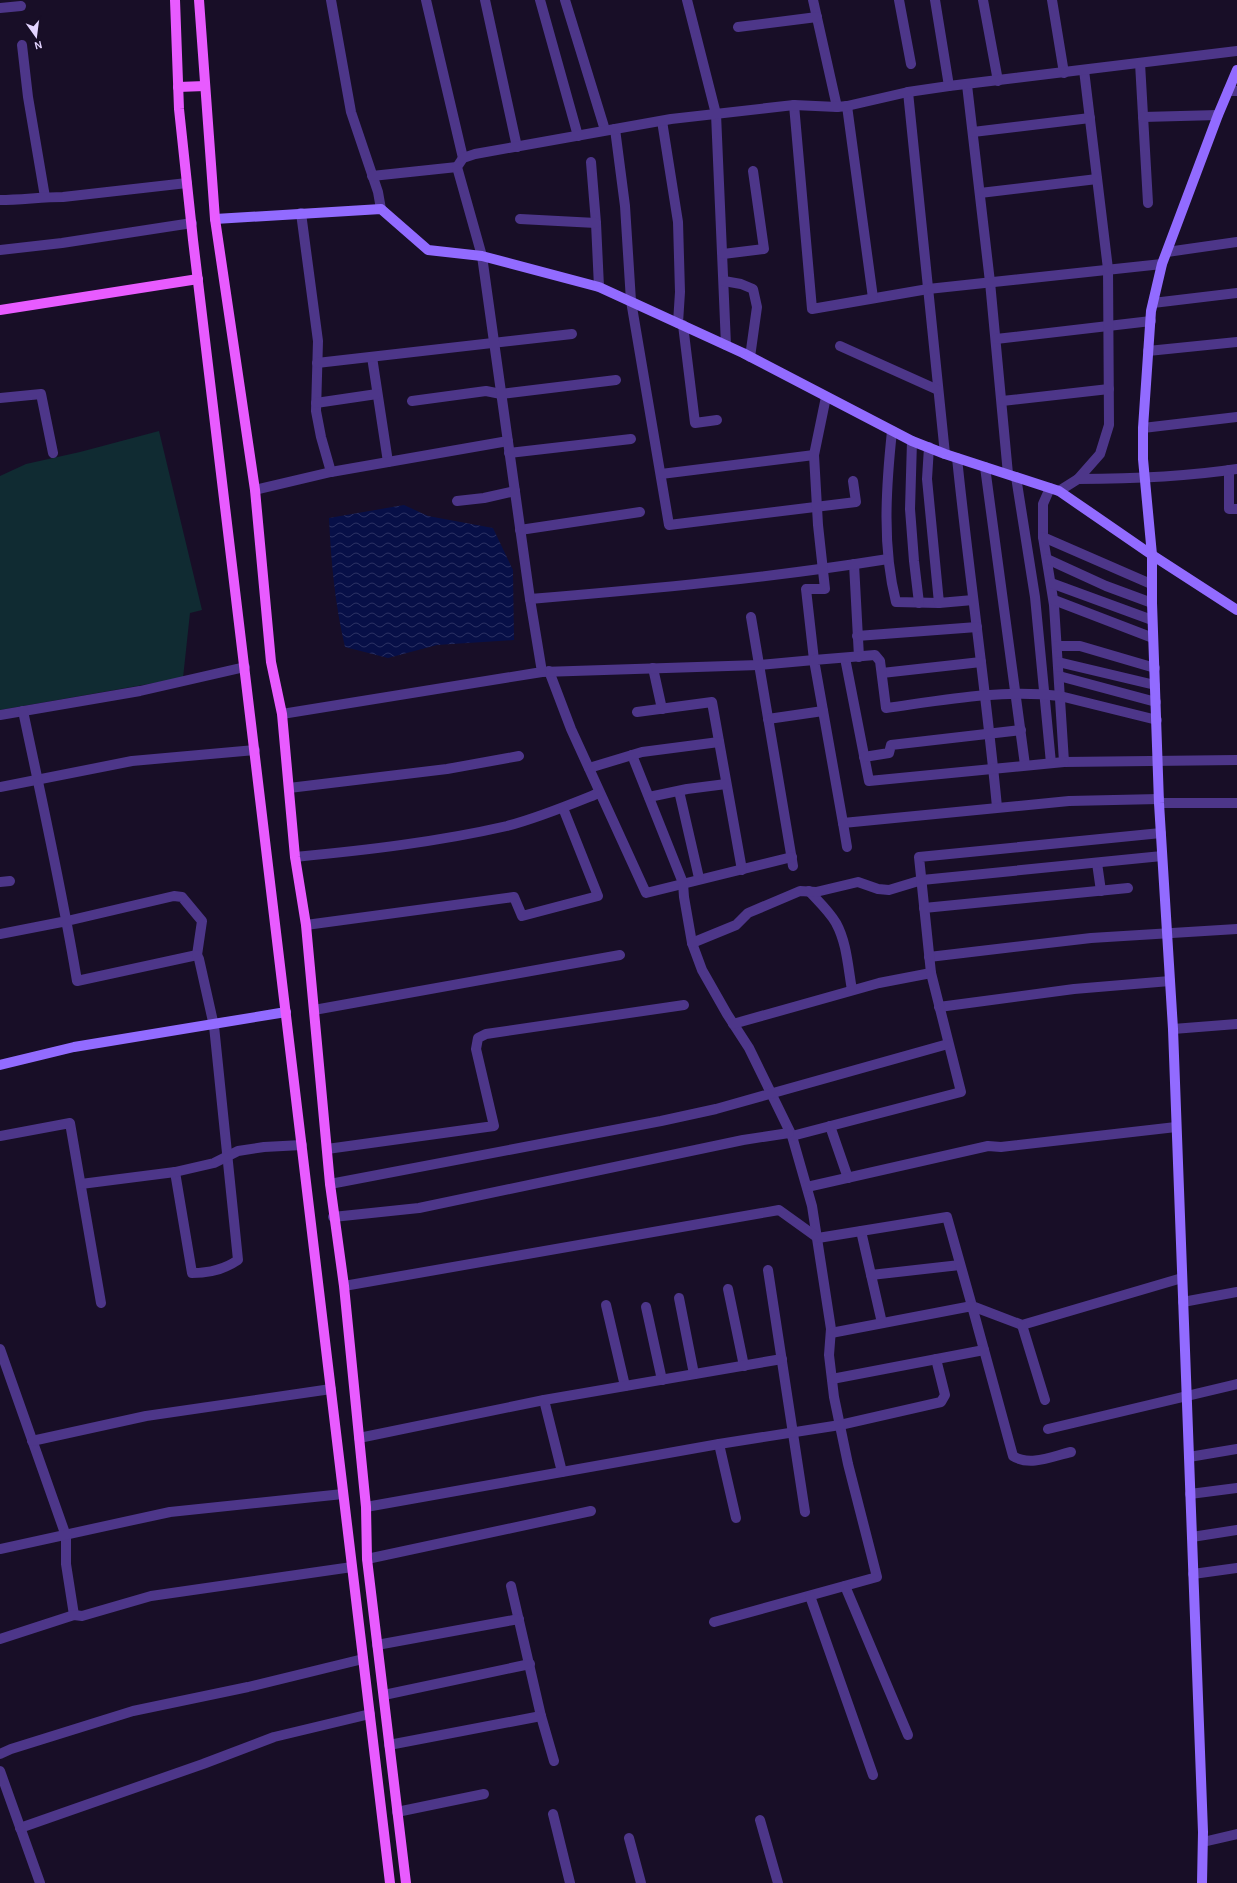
<svg xmlns="http://www.w3.org/2000/svg" width="1237" height="1883" font-family="Karla,sans-serif">
  <style>
    .green { fill: #102b32 }
    .water { fill: url(#water-waves) }
    .lines { fill: none; stroke-linecap: round; stroke-linejoin: round }
    .street { stroke: #4d3689; stroke-width: 10 }
    .secondary { stroke: #926bff; stroke-width: 10 }
    .primary { stroke: #e85bff; stroke-width: 10 }
  </style>
  <defs>
    <pattern id="water-waves" width="16" height="10" patternUnits="userSpaceOnUse"><rect width="16" height="10" fill="#070f47"/><path d="M0 5q4-4 8 0t8 0" fill="none" stroke="#2b3163"/></pattern>
  </defs>
  <rect width="100%" height="100%" fill="#180e27"/>
  <polygon class="green" points="159,431 202,610 190,613 183,678 0,710 0,476 26,464 80,452"/>
  <path class="water" d="M404 505 428 516 493 528 513 570 514 640 437 645 388 658 345 647C335 604 331 562 329 518Z"/>
  <g class="lines">
    <g class="street">
      <polyline points="331,0 351,112 378,192 381,209"/>
      <polyline points="426,0 463,158"/>
      <polyline points="485,0 517,147"/>
      <polyline points="540,0 578,136"/>
      <polyline points="565,0 605,130"/>
      <polyline points="687,0 716,114 726,345"/>
      <polyline points="813,0 837,107"/>
      <polyline points="899,0 911,64"/>
      <polyline points="935,0 949,86"/>
      <polyline points="983,0 998,81"/>
      <polyline points="1052,0 1064,73"/>
      <polyline points="0,8 21,6"/>
      <polyline points="738,27 817,17"/>
      <polyline points="22,45 28,97 45,197"/>
      <polyline points="1140,63 1148,203"/>
      <polyline points="967,85 990,282 1008,474"/>
      <polyline points="1228,91 1237,91"/>
      <polyline points="908,92 945,454"/>
      <polyline points="794,105 812,309 928,289 1162,264"/>
      <polyline points="847,106 873,298"/>
      <polyline points="1143,117 1218,115"/>
      <polyline points="662,121 678,222 680,292 678,323"/>
      <polyline points="615,129 625,206 631,301 669,525 856,502 853,481"/>
      <polyline points="973,132 1090,118"/>
      <polyline points="591,162 596,223 599,287"/>
      <polyline points="372,176 457,167"/>
      <polyline points="980,193 1097,179"/>
      <path d="M0 200C21 200 42 197 63 197L187 183"/>
      <polyline points="301,213 318,341 316,411 321,437 331,472"/>
      <polyline points="520,219 596,223"/>
      <polyline points="0,250 62,243 192,223"/>
      <polyline points="1167,252 1237,242"/>
      <polyline points="723,254 764,249 753,171"/>
      <polyline points="724,281 741,284 753,289 757,307 750,357"/>
      <polyline points="1153,303 1237,293"/>
      <polyline points="683,325 695,423 717,420"/>
      <polyline points="996,339 1151,321"/>
      <polyline points="840,346 938,390"/>
      <polyline points="1148,351 1237,342"/>
      <polyline points="372,357 388,462"/>
      <polyline points="317,363 572,334"/>
      <polyline points="0,398 41,394 53,453"/>
      <polyline points="412,401 486,391 501,394 616,380"/>
      <polyline points="1002,401 1109,389"/>
      <polyline points="316,403 377,394"/>
      <polyline points="1143,428 1237,417"/>
      <path d="M892 431C886 488 882 547 896 602L939 603"/>
      <polyline points="912,441 910,509 914,561 919,603"/>
      <polyline points="929,447 927,479 939,603 973,600"/>
      <polyline points="509,453 631,439"/>
      <path d="M957 458C969 574 986 690 997 807"/>
      <polyline points="985,467 1025,765"/>
      <polyline points="1229,470 1229,509 1237,509"/>
      <polyline points="661,474 814,455"/>
      <polyline points="1016,477 1035,597 1051,763"/>
      <path d="M1078 479C1131 479 1184 477 1237 469"/>
      <polyline points="1050,488 1043,504 1043,537 1054,605 1064,762 1237,760"/>
      <polyline points="255,490 331,472 508,441"/>
      <polyline points="1059,491 1078,479 1100,454 1109,425 1108,269 1084,70"/>
      <polyline points="457,501 484,498 515,491"/>
      <polyline points="520,530 640,512"/>
      <polyline points="1043,537 1151,584"/>
      <polyline points="1047,559 1106,586 1152,603"/>
      <polyline points="854,564 859,657"/>
      <polyline points="1051,583 1152,620"/>
      <path d="M530 599C650 589 769 578 888 559"/>
      <polyline points="1054,600 1153,638"/>
      <polyline points="751,617 793,866"/>
      <polyline points="857,636 977,627"/>
      <polyline points="1057,646 1080,646 1155,668"/>
      <polyline points="845,658 869,781 1064,762"/>
      <polyline points="1058,662 1155,685"/>
      <polyline points="653,668 662,709"/>
      <polyline points="549,671 571,729 646,893 792,857"/>
      <polyline points="542,672 759,665 814,660 806,589 825,589 818,525 814,455 826,397"/>
      <polyline points="882,673 981,662"/>
      <polyline points="1059,676 1156,702"/>
      <polyline points="637,712 712,702 742,870"/>
      <polyline points="282,714 542,672 530,599 482,256 457,167 463,158 475,154 671,119 794,105 837,107 847,106 908,92 949,86 1237,51"/>
      <polyline points="0,715 140,691 245,667"/>
      <polyline points="768,719 823,711"/>
      <path d="M1157 720 1060 696C1001 689 944 700 886 708L880 661 875 655 814 660 843 823 1069 801 1159 799"/>
      <polyline points="632,755 683,883 684,897 692,943 702,970 727,1014 749,1048 792,1136 812,1206 831,1329 829,1355 834,1397 848,1464 877,1577 714,1622"/>
      <polyline points="864,757 889,753 891,745 1021,730"/>
      <polyline points="589,768 642,752 719,742"/>
      <polyline points="0,787 132,761 255,750"/>
      <polyline points="289,788 447,769 519,756"/>
      <polyline points="679,791 699,878"/>
      <polyline points="649,797 687,789 726,784"/>
      <polyline points="1159,803 1237,803"/>
      <polyline points="843,823 847,847"/>
      <path d="M295 857C367 850 437 842 507 826 538 818 569 805 599 793"/>
      <polyline points="1097,863 1101,891"/>
      <polyline points="0,882 10,881"/>
      <path d="M809 891C818 901 829 911 836 923 847 943 848 968 852 990"/>
      <polyline points="924,908 1128,888"/>
      <polyline points="306,925 514,897 522,916 598,896 563,808"/>
      <path d="M0 934 67 921 174 896 182 897 202 921 197 955 77 981C62 890 42 801 23 711"/>
      <polyline points="692,943 736,925 748,913 800,891 816,892 858,882 878,889 889,890 922,880 1162,856"/>
      <polyline points="929,957 1091,938 1237,929"/>
      <polyline points="939,1007 1074,989 1170,981"/>
      <polyline points="314,1010 620,955"/>
      <polyline points="733,1024 879,983 931,973"/>
      <polyline points="1173,1029 1237,1024"/>
      <polyline points="830,1126 848,1178"/>
      <polyline points="0,1136 70,1123 101,1303"/>
      <polyline points="792,1136 961,1092 931,973 919,857 1161,833"/>
      <polyline points="327,1149 494,1126 476,1049 478,1038 486,1034 684,1005"/>
      <path d="M175 1172 192 1273C208 1273 225 1269 238 1260L214 1026 199 959 197 955"/>
      <polyline points="81,1184 175,1172 214,1163 238,1151 264,1147 302,1145"/>
      <polyline points="330,1184 661,1121 716,1109 948,1044"/>
      <polyline points="807,1187 988,1146 1001,1147 1176,1127"/>
      <polyline points="333,1217 419,1208 743,1140 789,1133"/>
      <polyline points="861,1231 882,1323"/>
      <polyline points="768,1270 805,1512"/>
      <polyline points="871,1275 960,1265"/>
      <polyline points="344,1286 779,1210 818,1238 947,1217 972,1306 1022,1325 1182,1278"/>
      <polyline points="728,1289 744,1366"/>
      <polyline points="679,1298 694,1374"/>
      <polyline points="1183,1302 1237,1292"/>
      <polyline points="606,1305 625,1386"/>
      <polyline points="646,1307 662,1380"/>
      <polyline points="1022,1325 1045,1400"/>
      <path d="M831 1333 972 1306 1013 1456C1030 1467 1053 1456 1071 1452"/>
      <polyline points="0,1349 66,1536 66,1564 74,1615"/>
      <polyline points="832,1379 984,1350"/>
      <polyline points="544,1400 562,1472"/>
      <polyline points="1048,1429 1237,1384"/>
      <polyline points="359,1438 544,1400 782,1359"/>
      <polyline points="32,1441 146,1416 331,1389"/>
      <polyline points="719,1444 736,1518"/>
      <polyline points="1189,1457 1237,1449"/>
      <polyline points="1190,1494 1237,1488"/>
      <polyline points="366,1507 719,1444 840,1425 941,1402 945,1395 936,1359"/>
      <polyline points="1192,1537 1237,1530"/>
      <polyline points="0,1549 170,1512 343,1494"/>
      <polyline points="367,1559 591,1511"/>
      <polyline points="1193,1574 1237,1568"/>
      <polyline points="511,1586 541,1716 554,1761"/>
      <polyline points="845,1586 908,1735"/>
      <polyline points="810,1596 873,1775"/>
      <polyline points="0,1639 74,1615 82,1616 151,1596 352,1567"/>
      <polyline points="377,1645 519,1619"/>
      <polyline points="384,1695 530,1664"/>
      <polyline points="389,1745 541,1716"/>
      <polyline points="0,1754 11,1749 133,1711 248,1687 363,1659"/>
      <polyline points="0,1771 40,1883"/>
      <polyline points="397,1812 484,1794"/>
      <polyline points="553,1814 570,1883"/>
      <polyline points="760,1820 778,1883"/>
      <polyline points="20,1828 203,1764 274,1737 370,1714"/>
      <polyline points="629,1838 641,1883"/>
      <polyline points="1203,1842 1237,1834"/>
    </g>
    <g class="secondary">
      <polyline points="215,219 381,209 428,250 482,256 599,287 743,353 912,441 945,454 1059,491 1152,555 1237,610"/>
      <polyline points="0,1065 74,1047 286,1012"/>
      <polyline points="1202,1883 1203,1832 1173,1029 1159,803 1152,603 1152,555 1143,459 1143,428 1151,311 1162,264 1218,115 1237,70"/>
    </g>
    <g class="primary">
      <polyline points="175,0 179,109 193,240 390,1883"/>
      <polyline points="199,0 215,219 255,490 271,662 282,714 295,857 306,925 330,1184 344,1286 366,1507 367,1559 406,1883"/>
      <polyline points="178,87 205,86"/>
      <polyline points="0,310 198,279"/>
    </g>
  </g>
  <g transform="translate(36 36) rotate(166)" stroke="#180e27" stroke-width="3" paint-order="stroke">
  <path d="M0-3L7 15L0 10L-7 15Z" fill="#e3d4ff"/>
  <text y="-6" font-size="11" font-weight="bold" text-anchor="middle" fill="#e3d4ff">N</text>
  </g>
</svg>
